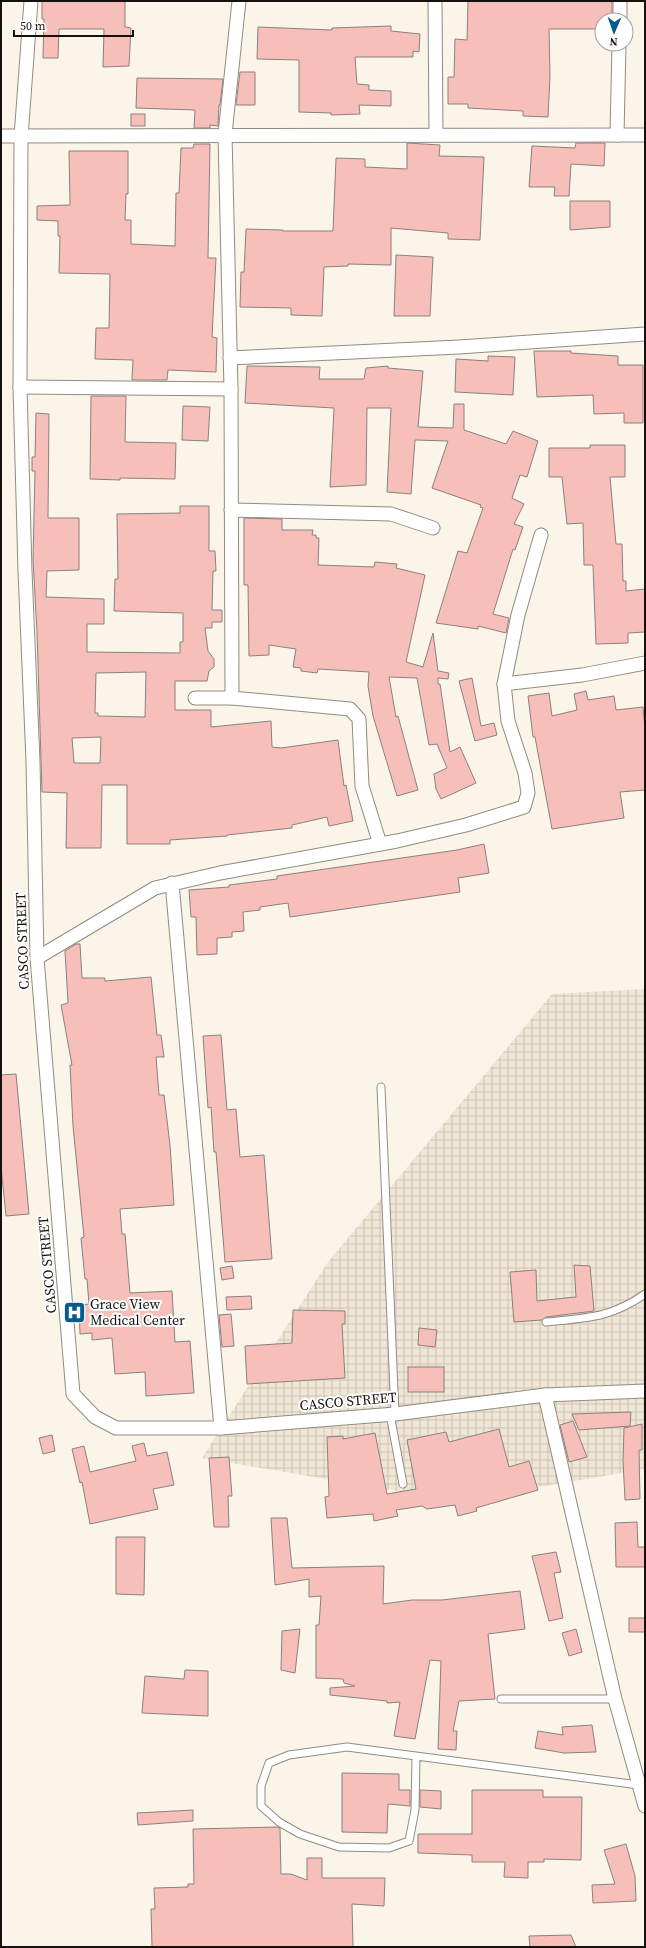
<svg xmlns="http://www.w3.org/2000/svg" width="646" height="1948" font-family="'Source Serif 4',serif">
  <style>
    .industrial { fill: url(#industrial-grid) }
    .building { fill: #f6bfba; stroke: #8d807f; fill-rule: evenodd }
    .lines { fill: none; stroke-linecap: round; stroke-linejoin: round }
    .service-casing { stroke: #918b81; stroke-width: 9 }
    .minor-casing { stroke: #918b81; stroke-width: 15 }
    .service { stroke: #fff; stroke-width: 7 }
    .minor { stroke: #fff; stroke-width: 13 }
    .labels { text-anchor: middle; dominant-baseline: central; stroke-width: 4; stroke-linejoin: round; paint-order: stroke }
    .street-label { font-size: 14px; fill: #14110e; stroke: #fff }
    .poi-label { font-size: 14px; fill: #14110e; stroke: #fff; text-anchor: start }
  </style>
  <defs>
    <pattern id="industrial-grid" width="8" height="8" patternUnits="userSpaceOnUse"><rect width="8" height="8" fill="#f0e6d5"/><path d="M0 4h8M4 0v8" fill="none" stroke="#cdc4b6"/></pattern>
  </defs>
  <rect width="100%" height="100%" fill="#fbf4e9"/>
  <polygon class="industrial" points="645,989 645,1469 456,1501 202,1458 328,1262 552,994"/>
  <g class="building">
    <polygon points="42,1 125,1 125,27 131,28 129,66 103,67 104,29 59,29 58,58 43,58 44,19 42,19"/>
    <polygon points="468,1 612,1 612,20 602,20 602,29 549,29 550,76 548,117 523,116 523,111 468,108 468,104 448,104 448,77 454,77 455,39 467,40"/>
    <polygon points="391,26 391,31 420,34 419,52 413,51 413,57 355,57 357,84 369,85 369,90 391,91 391,106 359,105 360,114 331,115 331,113 299,112 299,60 257,59 258,27 332,30 332,28"/>
    <polygon points="240,72 255,72 255,105 236,105"/>
    <polygon points="137,78 223,79 220,105 219,105 218,126 210,125 210,128 194,128 195,110 136,108"/>
    <rect x="131" y="114" width="14" height="12"/>
    <polygon points="407,143 440,145 439,156 484,157 480,240 448,239 448,233 391,228 391,265 348,264 348,266 324,267 322,316 291,315 291,308 240,307 241,272 244,272 246,229 283,230 283,231 333,231 336,158 365,159 365,167 407,169"/>
    <polygon points="576,143 605,143 604,166 571,164 569,196 554,196 555,187 529,187 532,146 575,148"/>
    <polygon points="194,144 210,144 208,258 216,258 212,337 217,338 216,372 168,370 167,380 132,380 133,360 95,359 96,328 109,328 110,274 59,273 60,236 58,236 58,221 37,220 37,206 70,205 69,151 128,151 128,194 126,194 125,220 131,220 131,244 175,246 176,193 179,193 181,148 193,148"/>
    <polygon points="570,201 610,201 610,227 570,230"/>
    <polygon points="396,255 433,257 430,316 394,316"/>
    <polygon points="534,351 571,351 571,353 618,356 618,365 643,365 643,423 624,423 624,413 594,414 593,395 537,397"/>
    <polygon points="488,356 515,357 513,395 455,392 456,359 488,361"/>
    <polygon points="247,366 320,367 319,379 364,379 366,368 388,366 388,368 423,371 418,427 453,428 454,404 464,404 464,430 506,444 513,431 538,441 527,477 520,475 512,498 524,504 514,524 523,527 515,550 513,549 493,614 509,618 506,633 478,626 478,629 436,623 458,551 467,553 483,508 480,507 481,505 432,488 448,441 415,440 411,494 387,492 391,408 367,408 366,485 330,487 334,408 245,403"/>
    <polygon points="91,396 126,396 125,442 176,443 175,479 120,478 120,480 90,479"/>
    <polygon points="183,406 210,407 208,441 182,440"/>
    <path d="M36 413 49 414 48 518H79V570L47 571 46 597 104 599V624H87V652L180 653V642H183V613L114 611 115 579H118L117 514 180 513V506H209V551H215L216 571H213L212 610H222V622H212V628H205L208 651 214 659V667L209 671 207 681H175V710H211V727L271 721 272 747 281 748 338 740 344 786 346 785 353 821 329 826 327 817 292 825V828L227 835V836L170 840V844H127V785H102L101 848H66L67 793 42 792 37 632 33 560 35 471H32V457H35ZM146 672 145 717 98 716V713H95L96 673ZM101 737 100 763H74L72 738Z"/>
    <polygon points="590,445 625,445 625,477 610,477 616,544 622,544 623,581 626,581 626,591 645,589 645,632 628,633 628,643 596,644 593,565 584,565 583,523 567,524 562,477 549,477 549,448 590,448"/>
    <polygon points="244,518 282,519 282,530 313,530 312,535 316,535 316,538 319,538 318,565 374,567 375,562 397,564 396,568 425,575 406,662 423,667 433,633 438,671 449,673 448,679 438,678 438,684 440,684 450,752 460,747 476,783 441,799 436,789 434,774 447,768 437,744 429,745 417,678 389,677 396,717 398,716 418,790 397,796 373,716 368,686 369,672 318,669 317,673 301,671 301,668 293,667 296,649 269,645 269,655 249,656 248,585 244,585"/>
    <polygon points="472,678 481,726 494,723 497,735 475,741 459,681"/>
    <polygon points="586,691 588,700 614,696 616,710 643,707 645,728 645,790 620,792 624,818 552,829 535,737 533,737 528,696 549,693 552,716 577,710 574,694"/>
    <polygon points="484,844 489,873 458,878 460,892 290,917 288,903 260,907 260,910 243,912 244,931 232,932 232,937 217,938 217,954 197,955 196,917 191,917 189,890 229,887 229,885 277,879 277,876 457,850"/>
    <polygon points="76,944 80,944 82,978 105,978 105,981 151,977 157,1035 161,1035 164,1057 156,1057 159,1095 164,1095 170,1145 174,1205 120,1209 122,1234 125,1234 130,1293 172,1291 175,1342 190,1341 194,1393 146,1396 145,1372 115,1374 112,1338 92,1340 92,1333 80,1334 79,1305 89,1304 87,1279 85,1279 81,1238 84,1237 73,1126 70,1065 72,1065 61,1005 68,1003 65,951"/>
    <polygon points="221,1035 227,1110 236,1109 240,1157 264,1155 272,1259 225,1262 216,1152 214,1152 211,1107 208,1108 203,1036"/>
    <polygon points="16,1074 29,1214 6,1216 1,1167 1,1075"/>
    <polygon points="574,1265 590,1266 594,1311 546,1317 542,1320 514,1322 510,1272 536,1270 537,1301 576,1297"/>
    <polygon points="232,1266 234,1278 222,1280 220,1268"/>
    <polygon points="251,1296 252,1309 227,1310 226,1297"/>
    <polygon points="293,1310 345,1311 345,1324 342,1324 345,1378 247,1384 245,1346 292,1343"/>
    <polygon points="231,1314 234,1346 222,1347 219,1315"/>
    <polygon points="419,1328 437,1330 435,1347 418,1345"/>
    <rect x="408" y="1367" width="36" height="25"/>
    <polygon points="631,1412 630,1426 579,1430 572,1414"/>
    <polygon points="573,1421 587,1457 569,1462 560,1425"/>
    <polygon points="642,1424 642,1450 639,1450 640,1499 625,1500 623,1461 624,1428"/>
    <polygon points="499,1429 509,1467 529,1461 538,1490 476,1508 477,1511 458,1516 455,1505 427,1509 422,1506 396,1510 398,1516 374,1521 373,1514 327,1518 325,1497 329,1496 327,1437 343,1436 343,1439 375,1433 387,1494 416,1489 407,1440 446,1432 449,1442"/>
    <polygon points="52,1435 55,1451 43,1454 39,1438"/>
    <polygon points="144,1443 147,1456 167,1452 174,1485 153,1489 158,1509 90,1524 82,1482 80,1483 72,1449 84,1446 90,1472 136,1461 132,1446"/>
    <polygon points="229,1457 232,1496 228,1496 229,1527 214,1527 209,1458"/>
    <polygon points="271,1518 287,1518 292,1568 384,1566 383,1604 412,1600 442,1600 520,1591 525,1629 488,1634 495,1699 459,1701 453,1731 457,1731 456,1750 438,1749 441,1661 430,1660 415,1739 394,1736 400,1702 387,1703 387,1701 330,1695 330,1688 355,1686 344,1683 343,1679 316,1678 316,1625 319,1625 321,1596 309,1597 309,1579 275,1585"/>
    <polygon points="637,1522 638,1547 645,1547 645,1567 616,1567 615,1523"/>
    <polygon points="116,1537 145,1537 144,1595 116,1594"/>
    <polygon points="556,1552 561,1572 554,1573 563,1618 549,1621 532,1556"/>
    <rect x="629" y="1618" width="16" height="14"/>
    <polygon points="300,1629 295,1673 281,1670 282,1631"/>
    <polygon points="576,1629 582,1652 569,1656 562,1633"/>
    <polygon points="185,1670 208,1671 208,1716 142,1713 145,1676 184,1679"/>
    <polygon points="592,1725 596,1752 564,1753 535,1748 538,1731 563,1735 562,1727"/>
    <polygon points="342,1773 399,1774 399,1790 410,1790 410,1806 388,1804 387,1833 342,1832"/>
    <polygon points="420,1790 441,1791 441,1809 420,1807"/>
    <polygon points="472,1790 543,1790 543,1797 582,1797 581,1860 544,1859 544,1862 528,1862 528,1878 504,1877 505,1862 472,1862 472,1855 418,1853 418,1834 472,1834"/>
    <polygon points="193,1810 193,1821 138,1825 137,1813"/>
    <polygon points="277,1827 280,1828 281,1874 291,1874 307,1880 307,1858 322,1858 322,1878 385,1878 384,1906 352,1904 353,1947 152,1947 151,1909 155,1909 154,1888 188,1887 188,1884 194,1884 193,1829"/>
    <polygon points="626,1844 635,1876 636,1901 593,1903 592,1885 615,1884 604,1850"/>
    <polygon points="571,1935 576,1947 530,1947 529,1936"/>
  </g>
  <g class="lines">
    <defs>
      <g id="service">
        <polyline points="381,1087 395,1414"/>
        <path d="M546 1322C586 1318 611 1318 645 1294"/>
        <polyline points="390,1414 403,1484"/>
        <polyline points="501,1699 615,1699"/>
        <polyline points="416,1756 415,1810 409,1841 389,1848 339,1847 300,1834 279,1822 261,1806 261,1786 269,1763 289,1755 347,1747 639,1785"/>
      </g>
      <g id="minor">
        <polyline points="31,1 21,137 20,387 25,571 33,761 37,958 73,1394 95,1417 116,1428 221,1428 395,1414 545,1395 645,1391"/>
        <polyline points="435,1 436,135"/>
        <polyline points="620,20 620,1"/>
        <polyline points="617,135 619,44"/>
        <polyline points="1,136 645,135"/>
        <polyline points="230,358 459,347 645,334"/>
        <polyline points="20,387 231,389"/>
        <polyline points="231,510 391,514 433,528"/>
        <polyline points="504,684 582,675 645,663"/>
        <polyline points="195,698 232,698 350,709 359,719 362,786 380,844"/>
        <polyline points="232,698 231,389 225,134 239,1"/>
        <polyline points="172,883 221,1428"/>
        <polyline points="37,958 155,888 220,873 397,841 466,825 524,807 528,793 525,773 508,721 504,684 518,615 541,535"/>
        <polyline points="545,1395 615,1699 645,1806"/>
      </g>
    </defs>
    <use href="#service" class="service-casing"/>
    <use href="#minor" class="minor-casing"/>
    <use href="#service" class="service"/>
    <use href="#minor" class="minor"/>
  </g>
  <defs>
    <symbol id="hospital-square" viewBox="-11 -11 22 22"><rect x="-9" y="-9" width="18" height="18" rx="4" fill="#035a8c" stroke="#fff"/><path d="M-5-5h3v3.5h4V-5h3V5h-3V1.5h-4V5h-3Z" fill="#fff"/></symbol>
  </defs>
  <g fill-rule="evenodd">
    <use href="#hospital-square" x="62" y="1300" width="25" height="25"/>
  </g>
  <g class="labels">
    <g class="street-label">
      <text transform="translate(22 941) rotate(-92)">CASCO STREET</text>
      <text transform="translate(47 1265) rotate(-95)">CASCO STREET</text>
      <text transform="translate(348 1401) rotate(-5)">CASCO STREET</text>
    </g>
    <g class="poi-label">
      <text x="90" y="1304">Grace View<tspan x="90" dy="16">Medical Center</tspan></text>
    </g>
  </g>
  <rect width="646" height="1948" fill="none" stroke="#14110e" stroke-width="4"/>
  <g transform="translate(614 32) rotate(182)"><circle r="19" fill="#ffffff" stroke="#a1a09f"/>
  <path d="M0-3L7 15L0 10L-7 15Z" fill="#035a8c"/>
  <text y="-6" font-size="11" font-weight="bold" text-anchor="middle" fill="#14110e">N</text>
  </g>
  <path d="M14 30v6h119v-6" fill="none" stroke="#14110e" stroke-width="2"/>
  <text x="20" y="30" font-size="12" fill="#14110e" stroke="#ffffff" stroke-width="3" paint-order="stroke">50 m</text>
</svg>
